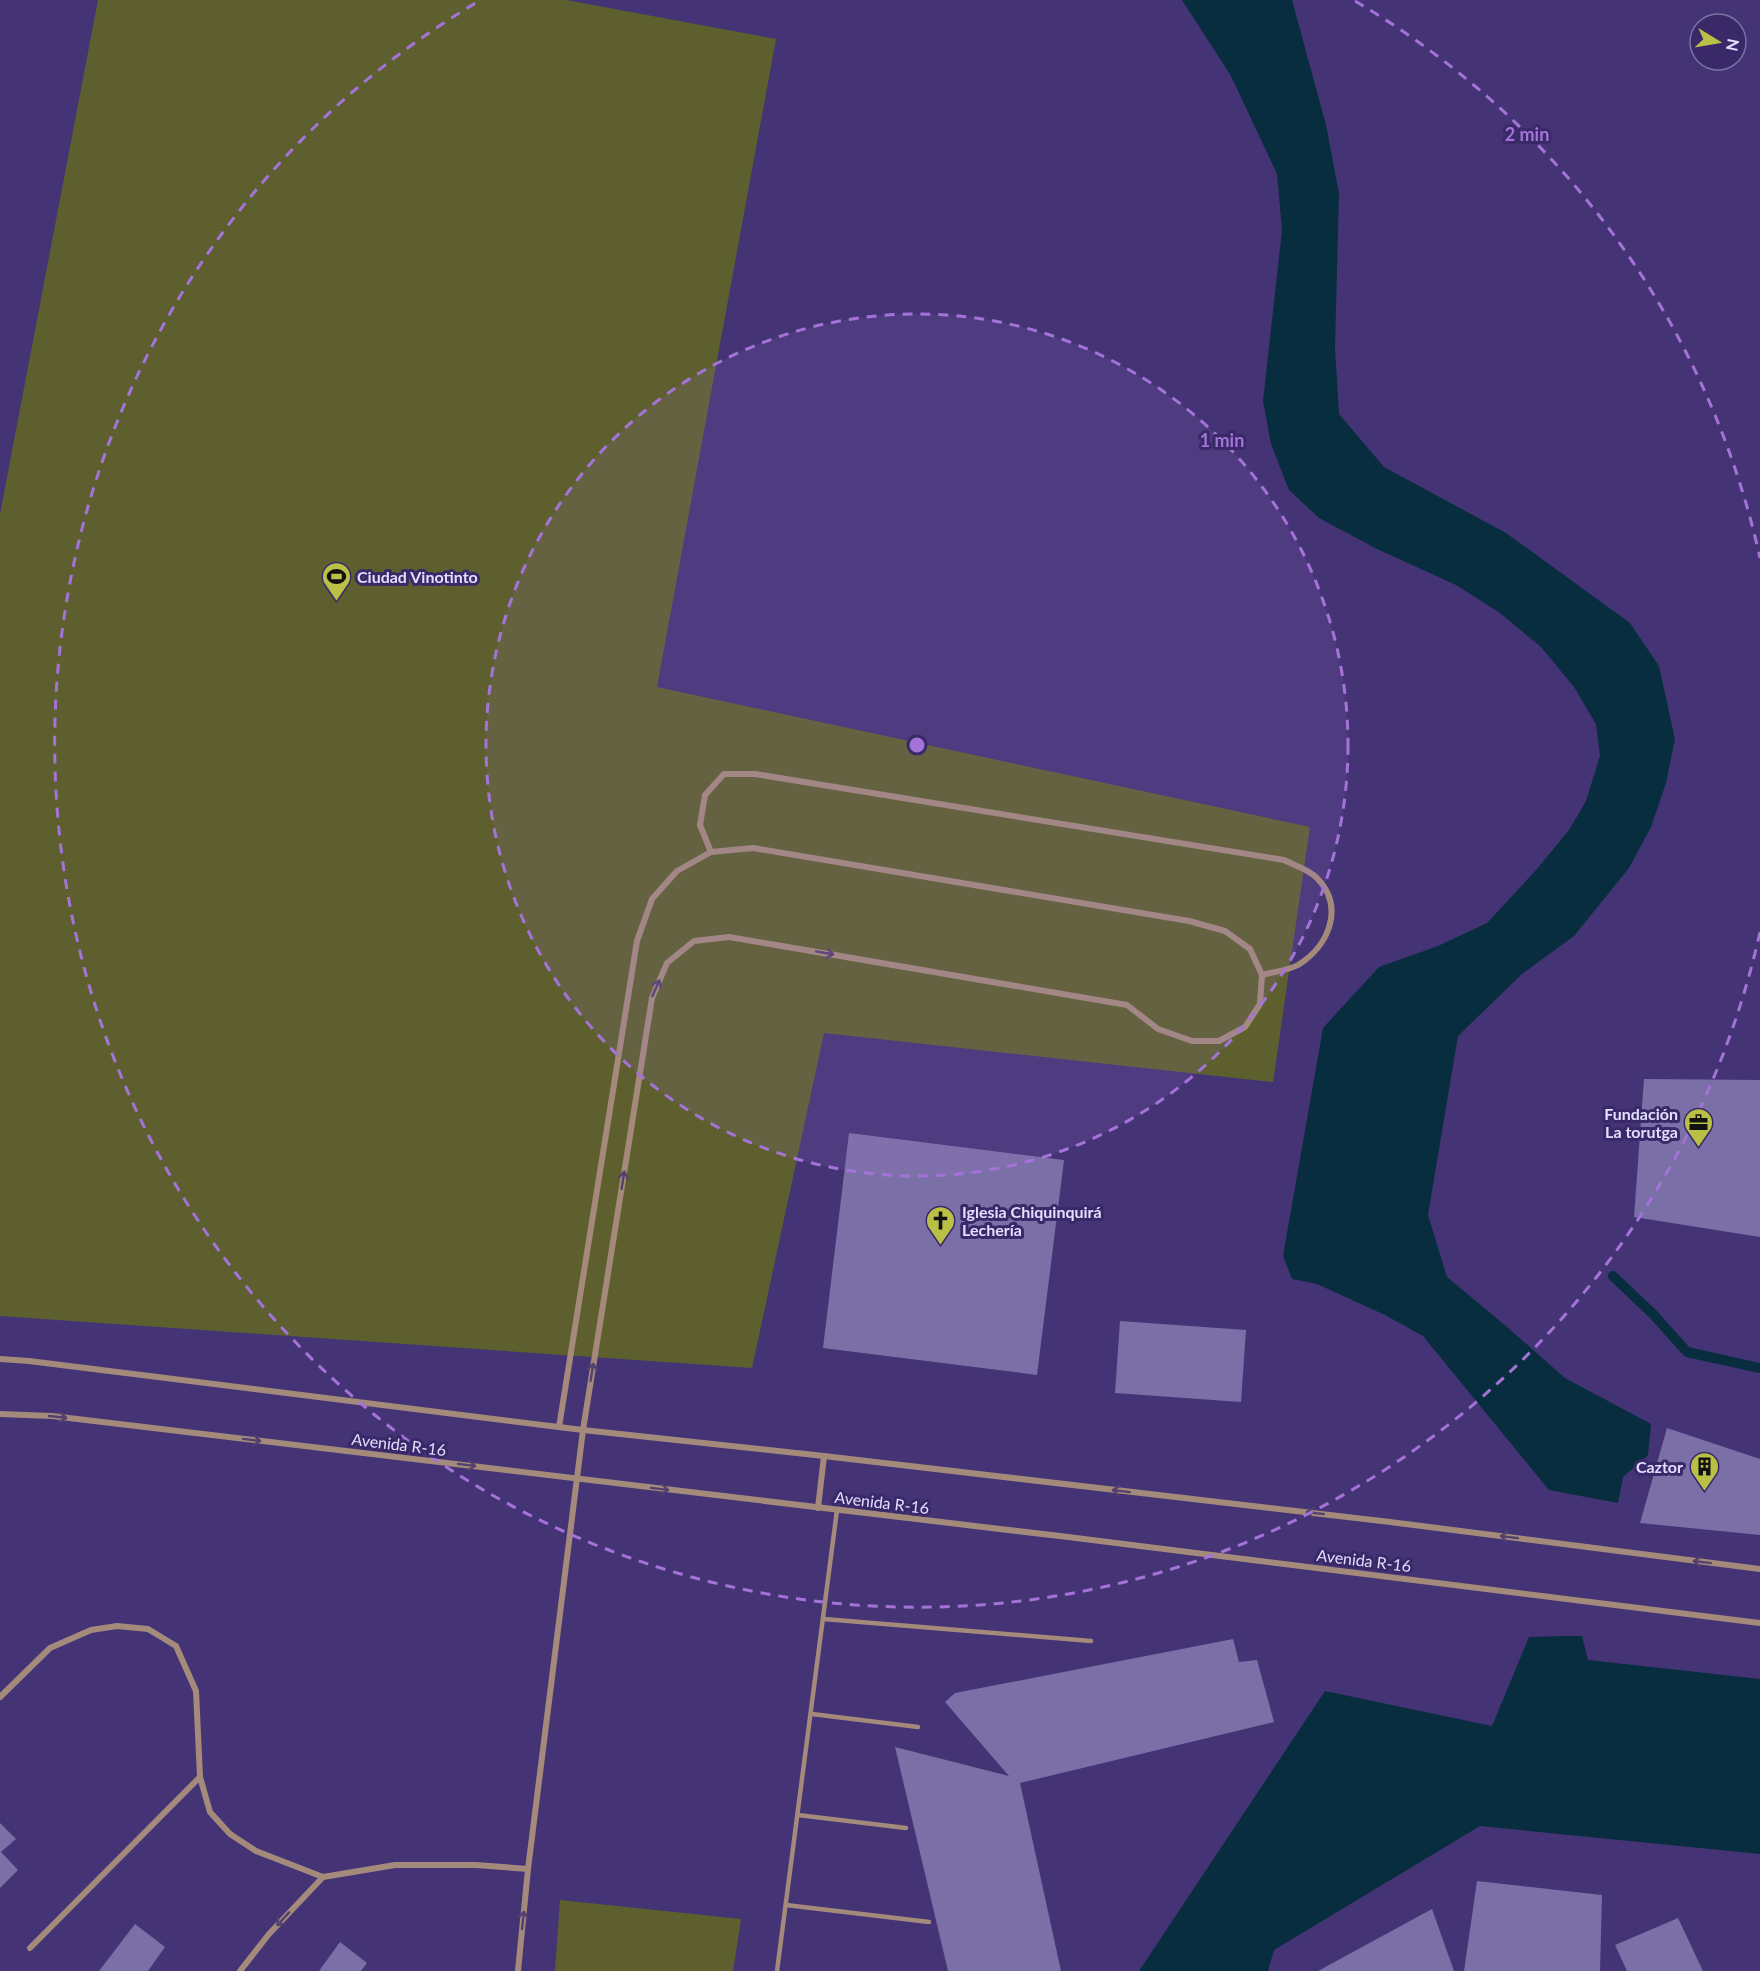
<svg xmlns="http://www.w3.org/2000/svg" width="1760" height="1971" font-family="Lato,sans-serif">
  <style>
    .green { fill: #5d602e }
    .water { fill: #082d3e }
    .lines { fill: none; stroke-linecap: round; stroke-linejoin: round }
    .stream { stroke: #082d3e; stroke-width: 10 }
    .building { fill: #7a6fa6 }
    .lane { stroke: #a38a7b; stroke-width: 4.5 }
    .street { stroke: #a38a7b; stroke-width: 6 }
    .oneway { stroke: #54416e }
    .ring { fill: none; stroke: #a473d8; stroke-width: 3; stroke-dasharray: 10 8 }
    .labels { text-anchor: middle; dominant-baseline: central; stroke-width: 6; stroke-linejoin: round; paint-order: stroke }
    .poi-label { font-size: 16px; font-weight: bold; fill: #e2defd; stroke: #3a2969; text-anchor: start }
    .street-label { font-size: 16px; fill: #e2defd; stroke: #3a2969 }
    .centre { fill: #a473d8; stroke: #3a2969; stroke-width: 3 }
    .ring-label { font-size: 18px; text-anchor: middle; font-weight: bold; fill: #a473d8; stroke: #3a2969; stroke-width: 6; stroke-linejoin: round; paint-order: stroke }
  </style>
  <rect width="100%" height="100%" fill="#443475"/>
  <g class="green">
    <polygon points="98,0 566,0 776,39 657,687 1310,827 1273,1082 824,1033 752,1368 0,1316 0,514"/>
    <polygon points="560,1900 741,1919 733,1971 555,1971"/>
  </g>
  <g class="water">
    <polygon points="1182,0 1292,0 1326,125 1339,193 1335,347 1339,414 1384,467 1506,533 1630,623 1659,666 1675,739 1666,783 1651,827 1629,868 1574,936 1522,974 1458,1036 1428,1215 1447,1277 1506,1326 1565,1378 1651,1424 1648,1455 1623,1477 1618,1503 1549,1490 1423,1336 1385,1315 1317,1284 1292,1279 1283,1256 1323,1028 1379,967 1438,946 1487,923 1537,869 1569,830 1586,801 1600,756 1596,724 1574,687 1541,647 1500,613 1456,585 1377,549 1319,518 1289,490 1271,444 1263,401 1282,230 1277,174 1231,76"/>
    <polygon points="1567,1636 1582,1636 1588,1660 1760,1679 1760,1854 1480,1826 1274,1950 1268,1971 1139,1971 1325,1691 1492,1726 1529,1637"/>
  </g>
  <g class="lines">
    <polyline class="stream" points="1613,1276 1653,1314 1687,1352 1760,1368"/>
  </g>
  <g class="building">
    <polygon points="1644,1079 1760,1080 1760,1237 1634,1217"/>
    <polygon points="849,1133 1064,1160 1037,1375 823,1348"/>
    <polygon points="1120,1321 1246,1330 1241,1402 1115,1393"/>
    <polygon points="1667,1428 1760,1459 1760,1535 1640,1523"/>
    <polygon points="1233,1639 1239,1662 1257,1660 1274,1722 1020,1783 1061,1971 948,1971 895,1747 1009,1776 945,1702 955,1693"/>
    <polygon points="0,1823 16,1839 1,1852 18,1870 0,1888"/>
    <polygon points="1477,1881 1602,1895 1600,1971 1464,1971"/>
    <polygon points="1432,1909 1454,1971 1318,1971"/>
    <polygon points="1678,1918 1703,1971 1627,1971 1615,1945"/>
    <polygon points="135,1924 165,1947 148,1971 99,1971"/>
    <polygon points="340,1942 367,1963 361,1971 319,1971"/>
  </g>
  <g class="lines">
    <g class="lane">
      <polyline points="824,1619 1091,1641"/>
      <polyline points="812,1714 918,1727"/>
      <polyline points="798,1815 906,1828"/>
      <polyline points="786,1905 929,1922"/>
      <polyline points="777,1971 837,1510"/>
    </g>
    <g class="street">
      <path d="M711 852 700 825 705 795 724 774H755L1284 860C1294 865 1310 870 1317 878 1345 907 1329 946 1298 965 1289 970 1273 972 1262 975"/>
      <polyline points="0,1359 29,1361 583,1430 824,1456 1390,1522 1760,1569"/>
      <path d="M0 1414 52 1416C622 1484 1191 1550 1760 1623"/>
      <polyline points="818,1508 824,1456"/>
      <polyline points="0,1697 50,1648 91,1630 117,1626 148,1629 176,1646 196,1691 200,1777 210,1812 230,1834 256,1851 323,1877 395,1865 476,1865 528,1869"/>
      <polyline points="30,1948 200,1777"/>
      <polyline points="240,1971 269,1934 323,1877"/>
      <polyline points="518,1971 528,1869 583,1430 652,998 667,963 694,941 729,937 1127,1005 1158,1029 1192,1041 1219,1041 1245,1027 1260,1004 1262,975 1250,949 1225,931 1189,921 753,848 711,852 677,871 652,899 637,941 559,1427"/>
    </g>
  </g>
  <defs><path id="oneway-shaft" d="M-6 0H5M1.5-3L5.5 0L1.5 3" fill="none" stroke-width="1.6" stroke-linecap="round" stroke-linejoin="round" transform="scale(1.5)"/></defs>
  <g class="oneway">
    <use href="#oneway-shaft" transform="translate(825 953) rotate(10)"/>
    <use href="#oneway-shaft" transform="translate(656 988) rotate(-66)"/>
    <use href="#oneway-shaft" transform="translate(623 1180) rotate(-81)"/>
    <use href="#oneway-shaft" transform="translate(592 1372) rotate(-81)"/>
    <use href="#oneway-shaft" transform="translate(58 1417) rotate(6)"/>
    <use href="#oneway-shaft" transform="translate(252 1440) rotate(7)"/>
    <use href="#oneway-shaft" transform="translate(467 1465) rotate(7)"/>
    <use href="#oneway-shaft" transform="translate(660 1489) rotate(7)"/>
    <use href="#oneway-shaft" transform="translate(1121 1491) rotate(-173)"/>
    <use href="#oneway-shaft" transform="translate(1315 1513) rotate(-173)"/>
    <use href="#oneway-shaft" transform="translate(1509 1537) rotate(-173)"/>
    <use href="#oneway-shaft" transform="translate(1702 1562) rotate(-173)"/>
    <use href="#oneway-shaft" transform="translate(283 1919) rotate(133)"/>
    <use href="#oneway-shaft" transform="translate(523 1920) rotate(-84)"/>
  </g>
  <circle cx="917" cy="745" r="431" fill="#a473d8" fill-opacity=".12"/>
  <g class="ring">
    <circle cx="917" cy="745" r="431"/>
    <path d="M1760 932A863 863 0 1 1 479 1M1355 1A863 863 0 0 1 1760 558"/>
  </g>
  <defs>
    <symbol id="stadium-pin" viewBox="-11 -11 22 30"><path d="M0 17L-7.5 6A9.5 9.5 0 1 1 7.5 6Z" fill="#bac046" stroke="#3a2969"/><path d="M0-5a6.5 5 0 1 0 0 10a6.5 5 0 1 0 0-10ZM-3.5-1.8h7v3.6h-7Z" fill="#111"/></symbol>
    <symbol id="office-pin" viewBox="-11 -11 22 30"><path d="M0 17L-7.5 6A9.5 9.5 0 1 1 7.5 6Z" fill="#bac046" stroke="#3a2969"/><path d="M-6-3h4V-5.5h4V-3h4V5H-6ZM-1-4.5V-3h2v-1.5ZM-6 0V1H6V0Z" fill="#111"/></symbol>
    <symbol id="church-pin" viewBox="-11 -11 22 30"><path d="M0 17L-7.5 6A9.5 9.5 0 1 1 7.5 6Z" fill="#bac046" stroke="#3a2969"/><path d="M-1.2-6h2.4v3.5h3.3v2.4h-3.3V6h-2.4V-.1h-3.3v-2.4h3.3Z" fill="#111"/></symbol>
    <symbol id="building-pin" viewBox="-11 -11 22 30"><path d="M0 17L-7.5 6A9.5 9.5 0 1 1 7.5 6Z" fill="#bac046" stroke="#3a2969"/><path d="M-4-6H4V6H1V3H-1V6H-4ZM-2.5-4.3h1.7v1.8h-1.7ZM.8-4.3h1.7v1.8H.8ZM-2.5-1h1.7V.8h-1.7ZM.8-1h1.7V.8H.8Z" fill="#111"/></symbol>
  </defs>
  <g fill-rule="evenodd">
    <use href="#stadium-pin" x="320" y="560" width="33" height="45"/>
    <use href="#office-pin" x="1682" y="1106" width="33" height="45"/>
    <use href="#church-pin" x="924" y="1204" width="33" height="45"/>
    <use href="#building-pin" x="1688" y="1450" width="33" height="45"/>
  </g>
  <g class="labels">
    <g class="poi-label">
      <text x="357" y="576">Ciudad Vinotinto</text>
      <text x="1678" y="1113" text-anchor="end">Fundación<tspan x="1678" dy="18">La torutga</tspan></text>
      <text x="962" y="1211">Iglesia Chiquinquirá<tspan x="962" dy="18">Lechería</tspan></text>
      <text x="1683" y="1466" text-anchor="end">Caztor</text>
    </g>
    <g class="street-label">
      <text transform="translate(399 1444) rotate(7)">Avenida R-16</text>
      <text transform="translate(882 1502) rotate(7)">Avenida R-16</text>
      <text transform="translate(1364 1560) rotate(7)">Avenida R-16</text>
    </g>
  </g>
  <circle cx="917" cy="745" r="9" class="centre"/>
  <g class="ring-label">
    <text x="1527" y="141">2 min</text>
    <text x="1222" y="447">1 min</text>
  </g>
  <g transform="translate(1718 42) rotate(101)"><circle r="28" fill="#3a2969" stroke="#7d71a4" stroke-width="1.5"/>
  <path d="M0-4.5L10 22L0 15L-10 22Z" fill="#bac046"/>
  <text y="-9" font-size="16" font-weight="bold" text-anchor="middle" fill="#e2defd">N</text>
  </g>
</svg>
